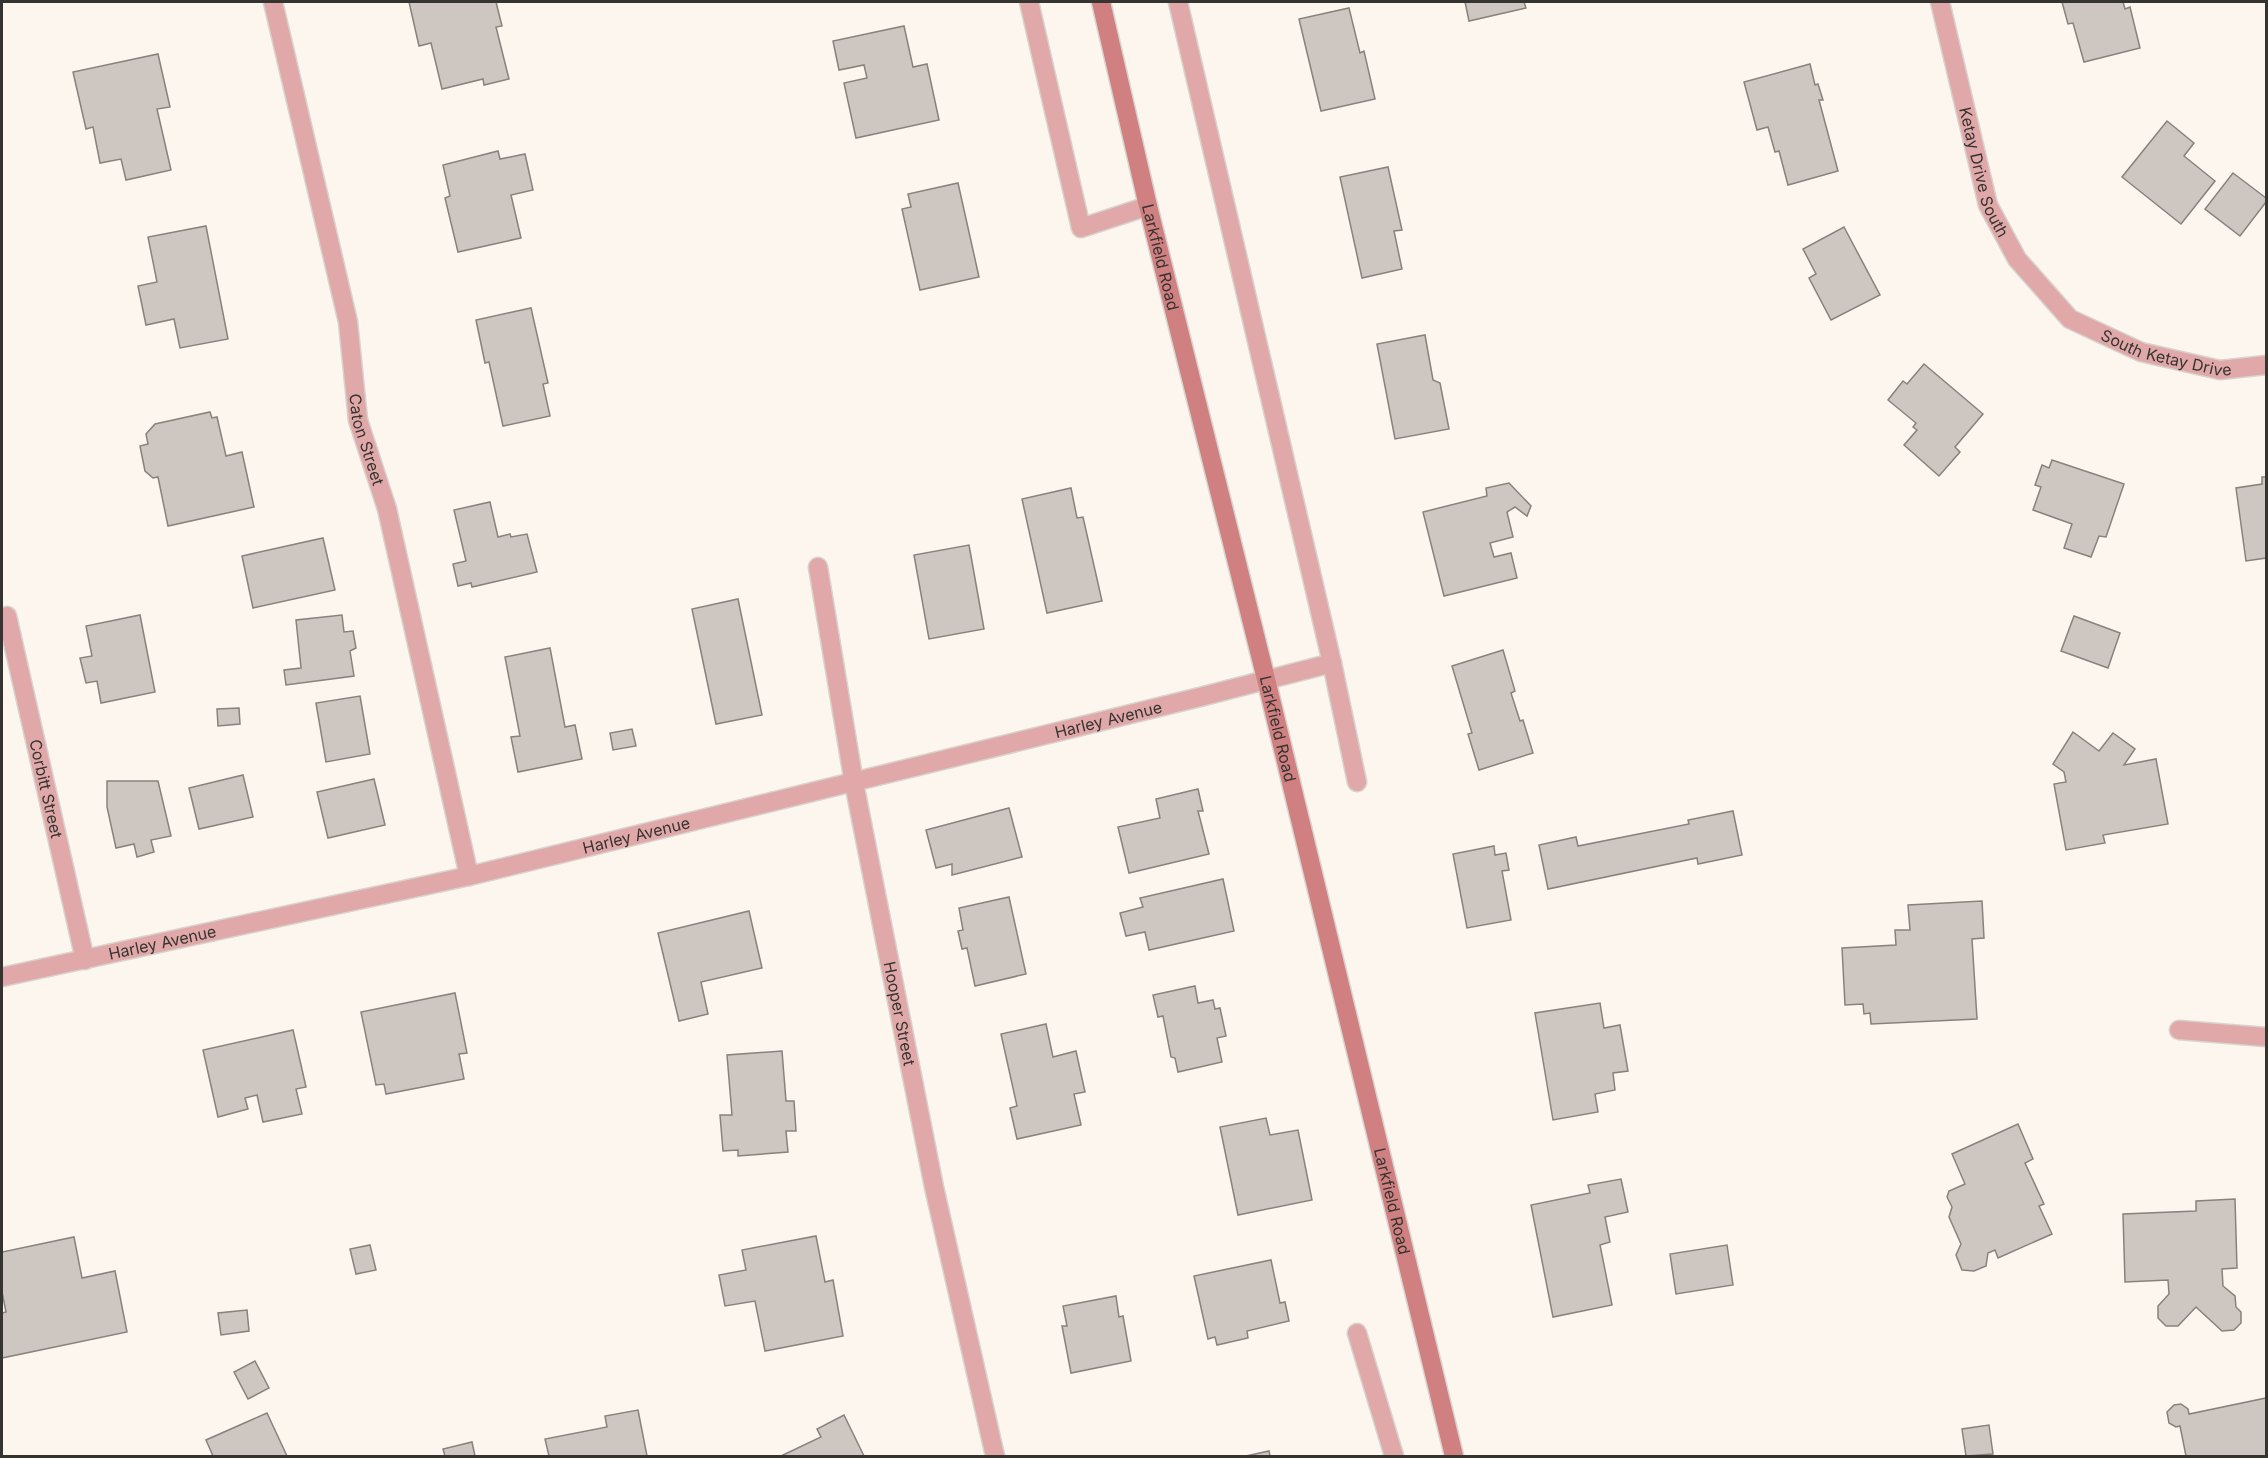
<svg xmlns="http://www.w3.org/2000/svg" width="2268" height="1458" font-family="Inter,sans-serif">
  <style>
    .building { fill: #cec7c1; stroke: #88827d; stroke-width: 1.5 }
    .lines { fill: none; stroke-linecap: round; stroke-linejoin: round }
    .lane-casing { stroke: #d8d3cd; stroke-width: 21 }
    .street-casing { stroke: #d8d3cd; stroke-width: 21 }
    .secondary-casing { stroke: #d8d3cd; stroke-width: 21 }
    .lane { stroke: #e0a8a8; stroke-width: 18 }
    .street { stroke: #e0a8a8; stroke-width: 18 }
    .secondary { stroke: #d18082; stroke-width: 18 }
    .labels { text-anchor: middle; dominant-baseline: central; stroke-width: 6; stroke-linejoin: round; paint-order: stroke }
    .street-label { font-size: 16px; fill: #363431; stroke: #fff }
  </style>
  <rect width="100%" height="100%" fill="#fcf6ef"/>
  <g class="building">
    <polygon points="409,2 496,2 502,26 496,27 509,79 484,85 483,79 442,89 431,43 419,46"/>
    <polygon points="1465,2 1524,2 1526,8 1469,21"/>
    <polygon points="2062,2 2123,2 2125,9 2130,7 2140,48 2084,62 2073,23 2068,24"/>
    <polygon points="1349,8 1360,53 1364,51 1375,99 1321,111 1299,19"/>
    <polygon points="904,26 913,67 927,64 939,120 856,138 844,83 867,78 864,65 839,70 833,41"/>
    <polygon points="158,54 170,107 157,109 171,170 126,180 121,159 100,163 93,127 86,129 73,72"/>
    <polygon points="1810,64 1815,85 1818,84 1823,100 1819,100 1838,171 1788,185 1779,151 1775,152 1768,127 1757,130 1744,82"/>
    <polygon points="2167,121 2194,143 2184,156 2215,181 2181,224 2122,177"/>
    <polygon points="498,151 500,159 525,154 533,190 511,195 521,238 458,252 445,198 450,196 443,165"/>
    <polygon points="1388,167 1402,230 1394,231 1402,269 1362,278 1340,177"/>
    <polygon points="2233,173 2266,198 2266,202 2240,236 2205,209"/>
    <polygon points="958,183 979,277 920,290 902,209 911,207 908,194"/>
    <polygon points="206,226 228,339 180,348 174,319 146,325 138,286 157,282 148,237"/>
    <polygon points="1844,227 1880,295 1831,320 1809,278 1816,274 1803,249"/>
    <polygon points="531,308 548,383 543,384 550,416 503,426 489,362 485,363 476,320"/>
    <polygon points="1425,335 1433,380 1440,383 1449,429 1395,439 1377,344"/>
    <polygon points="1924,364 1983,414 1955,447 1960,452 1939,476 1904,445 1917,430 1913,427 1916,423 1888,400 1903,381 1907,384"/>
    <polygon points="210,412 212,418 217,417 226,456 242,452 254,507 168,526 158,477 153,478 145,471 140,446 148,444 146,434 155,424"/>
    <polygon points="2052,460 2124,484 2106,537 2099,536 2091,557 2064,548 2072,524 2033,510 2041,487 2035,485 2042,465 2049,468"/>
    <polygon points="2262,477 2266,477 2266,558 2246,561 2236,488 2262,484"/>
    <polygon points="1509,483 1531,506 1527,516 1515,507 1507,512 1513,537 1490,543 1494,557 1511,553 1517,578 1444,596 1423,512 1487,496 1486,488"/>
    <polygon points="1071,488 1077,518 1083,517 1102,601 1047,613 1022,499"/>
    <polygon points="490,502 498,537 510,534 511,537 527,534 537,572 472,587 471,583 458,586 453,564 466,561 454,510"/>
    <polygon points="323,538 335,590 253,608 242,556"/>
    <polygon points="969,545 984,629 929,639 914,555"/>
    <polygon points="738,599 762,715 716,724 692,609"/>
    <polygon points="140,615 155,692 101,703 97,681 86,683 80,658 92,656 86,626"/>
    <polygon points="342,615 344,632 353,631 356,648 350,651 354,676 286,685 284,670 301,668 296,620"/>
    <polygon points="2074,616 2120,633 2108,668 2061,651"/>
    <polygon points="550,648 565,727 575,725 582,759 518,772 511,737 520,736 505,657"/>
    <polygon points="1503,650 1515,691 1511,693 1520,721 1523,720 1533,753 1479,770 1468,734 1472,733 1452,666"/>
    <polygon points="360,696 370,754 326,762 316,703"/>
    <polygon points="239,708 240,724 218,726 217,709"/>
    <polygon points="632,729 636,746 613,750 610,733"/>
    <polygon points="2073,732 2099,751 2113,733 2135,749 2124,765 2156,759 2168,824 2103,835 2105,843 2066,850 2054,784 2066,782 2064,772 2053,764"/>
    <polygon points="243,775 253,817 199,829 189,788"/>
    <polygon points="374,779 385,825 328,838 317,792"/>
    <polygon points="107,781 158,781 171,836 151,840 154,852 137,857 134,844 116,848 107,807"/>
    <polygon points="1198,789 1203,811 1198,811 1209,854 1129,873 1118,827 1160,818 1156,799"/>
    <polygon points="1009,808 1022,857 952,875 952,864 936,868 926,830"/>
    <polygon points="1733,811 1742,855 1698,864 1697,858 1548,889 1539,845 1576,837 1578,846 1689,824 1688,820"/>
    <polygon points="1494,846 1495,855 1506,853 1509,870 1502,871 1511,920 1467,928 1453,854"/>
    <polygon points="1223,879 1234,931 1149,950 1145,932 1126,936 1120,913 1143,907 1140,898"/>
    <polygon points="1009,897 1026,974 975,986 967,948 962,949 958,931 963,930 959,908"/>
    <polygon points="1982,901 1984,938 1972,939 1977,1019 1871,1024 1870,1013 1864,1014 1863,1004 1845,1005 1842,948 1896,945 1895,930 1910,930 1908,905"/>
    <polygon points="749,911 762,968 701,982 708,1014 679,1021 658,933"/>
    <polygon points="1195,986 1198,1003 1213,1000 1215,1009 1220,1008 1226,1036 1217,1038 1222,1062 1178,1072 1175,1058 1171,1057 1163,1016 1158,1017 1153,995"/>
    <polygon points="455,993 467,1053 459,1054 464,1079 386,1094 384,1084 376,1085 361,1012"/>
    <polygon points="1600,1003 1604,1028 1620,1025 1628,1071 1613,1073 1615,1090 1595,1094 1598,1112 1553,1120 1535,1013"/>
    <polygon points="1046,1024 1053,1057 1076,1051 1085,1092 1074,1094 1081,1125 1017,1139 1010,1108 1017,1106 1001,1034"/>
    <polygon points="293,1030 306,1087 296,1089 302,1114 263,1122 257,1095 245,1098 248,1109 218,1117 203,1050"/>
    <polygon points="782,1051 786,1101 794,1101 796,1131 786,1131 788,1152 738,1156 738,1150 723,1151 720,1115 732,1115 727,1055"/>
    <polygon points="1266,1118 1270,1135 1298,1130 1312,1200 1238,1215 1220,1127"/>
    <polygon points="2018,1124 2033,1159 2025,1163 2044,1204 2039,1206 2052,1234 1998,1258 1995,1250 1988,1253 1986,1266 1974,1271 1962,1270 1956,1255 1961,1244 1949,1217 1952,1207 1947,1197 1949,1191 1965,1184 1952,1154"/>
    <polygon points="1621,1179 1628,1212 1605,1217 1610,1242 1600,1245 1612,1305 1553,1317 1531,1205 1590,1193 1588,1185"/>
    <polygon points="2235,1199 2237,1268 2222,1269 2223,1286 2235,1296 2236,1307 2241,1312 2241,1323 2234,1330 2222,1331 2196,1307 2178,1326 2166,1326 2158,1318 2158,1306 2169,1294 2168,1280 2125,1282 2123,1214 2196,1211 2196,1201"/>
    <polygon points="816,1236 825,1282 833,1280 843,1336 765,1351 755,1301 725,1306 719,1275 746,1270 742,1250"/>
    <polygon points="74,1237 82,1278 115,1271 127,1332 2,1358 2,1313 6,1312 2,1292 2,1252"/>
    <polygon points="370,1245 376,1270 356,1274 350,1249"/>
    <polygon points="1727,1245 1733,1285 1676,1294 1670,1254"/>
    <polygon points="1271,1260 1280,1303 1285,1302 1289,1321 1247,1331 1248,1338 1217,1345 1215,1337 1208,1339 1194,1276"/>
    <polygon points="1116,1296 1119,1317 1123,1316 1131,1361 1071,1373 1062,1326 1067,1326 1063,1306"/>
    <polygon points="247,1310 249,1331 221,1335 218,1313"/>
    <polygon points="255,1361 269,1388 248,1399 234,1372"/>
    <polygon points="2266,1398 2266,1456 2186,1456 2180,1426 2176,1427 2169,1423 2167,1412 2174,1405 2181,1404 2188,1409 2189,1414"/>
    <polygon points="638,1410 647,1456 549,1456 545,1439 607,1427 605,1416"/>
    <polygon points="267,1413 287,1456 213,1456 206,1440"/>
    <polygon points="844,1415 864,1456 781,1456 821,1437 817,1429"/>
    <polygon points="1989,1425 1993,1454 1966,1456 1962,1429"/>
    <polygon points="472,1442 475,1456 445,1456 443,1449"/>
    <polygon points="1269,1451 1270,1456 1246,1456"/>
  </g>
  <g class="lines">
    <defs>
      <g id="lane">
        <polyline points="1029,2 1081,228 1148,206"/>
        <polyline points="1178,2 1332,663 1357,782"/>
        <polyline points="1357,1333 1394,1456"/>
      </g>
      <g id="street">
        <path id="s1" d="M273 2 348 322 358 420 387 509 469 876"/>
        <path id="s2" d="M1940 2 1988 205 2017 259 2070 319 2141 352 2220 370 2266 365"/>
        <path id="s3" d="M818 567 854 783 934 1187 995 1456"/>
        <path id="s4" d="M7 616 85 960"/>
        <path id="s5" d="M2 977 469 876 1200 697 1332 663"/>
        <polyline points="2179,1030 2266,1037"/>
      </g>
      <g id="secondary">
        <path id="s6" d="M1101 2 1148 206 1266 679 1454 1456"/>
      </g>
    </defs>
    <use href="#lane" class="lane-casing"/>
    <use href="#street" class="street-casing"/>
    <use href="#secondary" class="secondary-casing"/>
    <use href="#lane" class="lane"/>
    <use href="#street" class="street"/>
    <use href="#secondary" class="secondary"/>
  </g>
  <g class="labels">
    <g class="street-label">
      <text stroke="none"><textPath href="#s2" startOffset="176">Ketay Drive South</textPath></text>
      <text stroke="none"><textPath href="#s6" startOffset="262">Larkfield Road</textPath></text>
      <text stroke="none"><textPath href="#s2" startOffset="453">South Ketay Drive</textPath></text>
      <text stroke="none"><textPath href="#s1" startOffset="448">Caton Street</textPath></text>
      <text stroke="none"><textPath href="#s5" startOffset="1136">Harley Avenue</textPath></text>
      <text stroke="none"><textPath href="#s6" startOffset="748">Larkfield Road</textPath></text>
      <text stroke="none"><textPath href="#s4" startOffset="177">Corbitt Street</textPath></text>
      <text stroke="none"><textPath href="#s5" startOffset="650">Harley Avenue</textPath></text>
      <text stroke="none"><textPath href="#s5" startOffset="164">Harley Avenue</textPath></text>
      <text stroke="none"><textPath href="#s3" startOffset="454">Hooper Street</textPath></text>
      <text stroke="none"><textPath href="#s6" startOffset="1234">Larkfield Road</textPath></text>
    </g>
  </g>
  <rect width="2268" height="1458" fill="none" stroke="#363431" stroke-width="6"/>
</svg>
